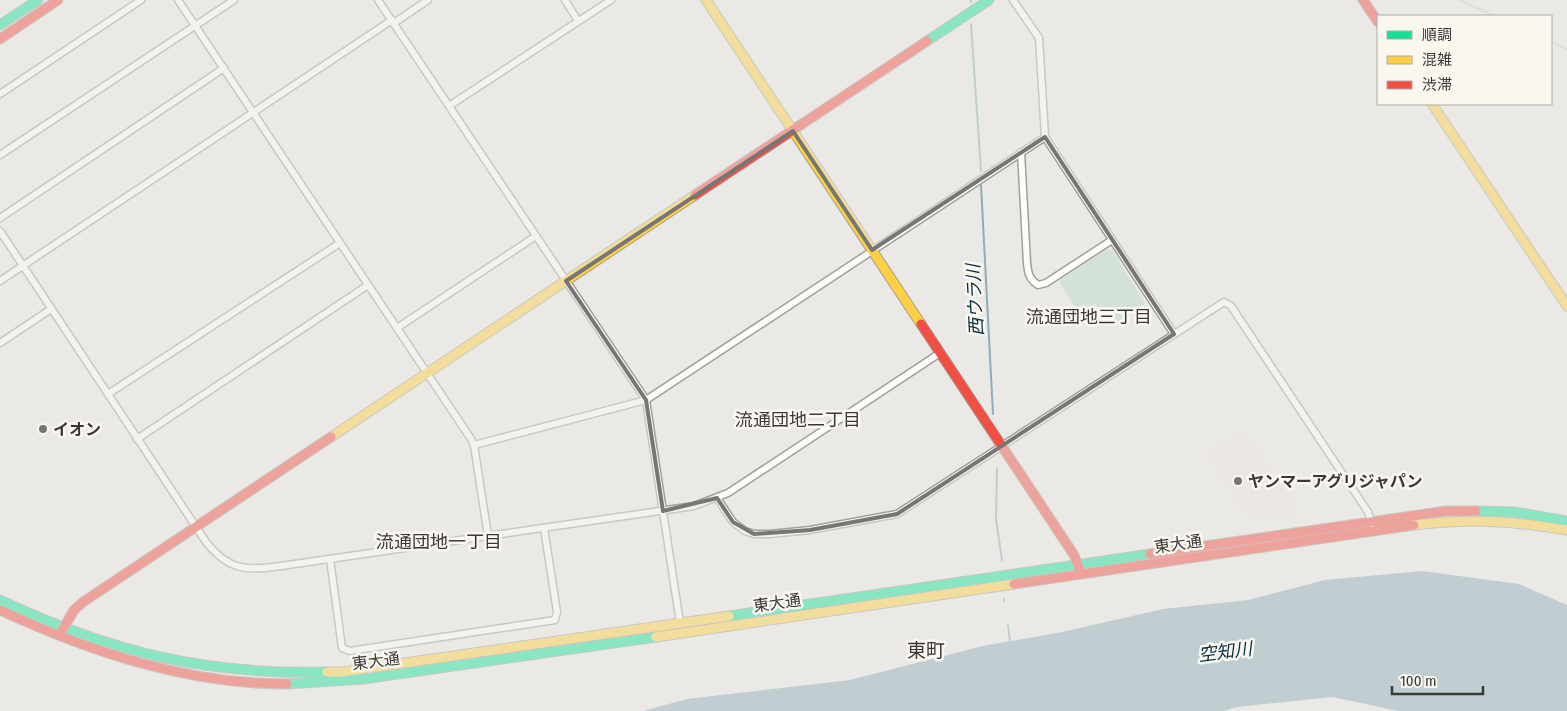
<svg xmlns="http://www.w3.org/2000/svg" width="1567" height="711" font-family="'Fira Sans Condensed','Noto Sans JP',sans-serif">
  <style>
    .commercial { fill: #eee0e2 }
    .green { fill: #d2e2d7 }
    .water { fill: #8eadba }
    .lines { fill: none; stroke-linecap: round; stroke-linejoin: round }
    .stream { stroke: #8eadba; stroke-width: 2 }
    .street-casing { stroke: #a09f9c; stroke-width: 9 }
    .fast-casing { stroke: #a09f9c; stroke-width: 11 }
    .slow-casing { stroke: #a09f9c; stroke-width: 11 }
    .jam-casing { stroke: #a09f9c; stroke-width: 11 }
    .street { stroke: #fcfcfb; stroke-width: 6 }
    .fast { stroke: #16e098; stroke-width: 9 }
    .slow { stroke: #ffcf43; stroke-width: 9 }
    .jam { stroke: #f24e42; stroke-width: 9 }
    .rail { stroke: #d1d1d0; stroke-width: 2 }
    .marked { fill: none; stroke: #777673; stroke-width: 4; stroke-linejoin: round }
    .poi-dot { fill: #777673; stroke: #faf7f0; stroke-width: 2 }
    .labels { text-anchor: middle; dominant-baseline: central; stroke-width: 5; stroke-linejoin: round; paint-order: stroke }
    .poi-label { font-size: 16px; font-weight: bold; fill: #393835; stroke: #faf7f0; text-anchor: start }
    .street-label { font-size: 16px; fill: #393835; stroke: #faf7f0 }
    .water-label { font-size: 18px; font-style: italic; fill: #073140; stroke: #faf7f0 }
    .neighbourhood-label { font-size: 18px; fill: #393835; stroke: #faf7f0 }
    .quarter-label { font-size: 19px; fill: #393835; stroke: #faf7f0 }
  </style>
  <rect width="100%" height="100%" fill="#eae9e5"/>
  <polygon class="commercial" points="1244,429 1301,516 1251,521 1207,454"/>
  <polygon class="green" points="1106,250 1112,250 1145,303 1111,326 1095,303 1080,315 1059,281"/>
  <polygon class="water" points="1422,571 1519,584 1567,605 1567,711 1398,711 1333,697 1237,707 1224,711 643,711 687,699 850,680 983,646 1062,632 1163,609 1248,600 1325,580"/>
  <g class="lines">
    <g class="stream">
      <polyline points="971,0 971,2"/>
      <polyline points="971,24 981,171"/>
      <polyline points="981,185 993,414"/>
      <polyline points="997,468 996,519 1002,560"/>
      <polyline points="1004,599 1004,601"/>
      <polyline points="1008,625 1010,643"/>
    </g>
    <defs>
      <g id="street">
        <polyline points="178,0 471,439 474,445 488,536"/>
        <polyline points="378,0 646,400 680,623"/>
        <polyline points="565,0 578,21"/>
        <polyline points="1013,0 1039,38 1045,137 1174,334"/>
        <polyline points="394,23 428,0"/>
        <polyline points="0,94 141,0"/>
        <polyline points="449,106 611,0"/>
        <path d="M1021 152 1027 263C1028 273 1029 279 1038 285L1046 283 1112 240"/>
        <polyline points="0,155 234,0"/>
        <polyline points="0,218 224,68"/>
        <path d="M0 231 206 542C229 571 247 571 281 566L694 506 728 493 940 353"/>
        <polyline points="0,281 392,20"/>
        <polyline points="397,328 536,236"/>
        <polyline points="0,343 51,309"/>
        <polyline points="108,394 340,243"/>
        <polyline points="137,439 368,285"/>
        <polyline points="474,445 646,400 1045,137"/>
        <polyline points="717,498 733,522 745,531 754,534 770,534 810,530 897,514 1224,302 1231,306 1368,512 1372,524"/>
        <polyline points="330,559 342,648 350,651 555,620 557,612 544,528"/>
      </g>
      <g id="fast">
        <polyline points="0,25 38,0"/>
        <polyline points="927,41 989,0"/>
        <polyline points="1476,511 1514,512 1567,521"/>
        <path d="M0 600C110 652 205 675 327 672"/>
        <polyline points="729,616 1150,554"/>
        <polyline points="287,684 363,679 656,637"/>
      </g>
      <g id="slow">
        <polyline points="706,0 921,324"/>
        <polyline points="1432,104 1567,306"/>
        <polyline points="331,437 695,195"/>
        <path d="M1414 525C1468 518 1513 521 1567 530"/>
        <polyline points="656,637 1014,584"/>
        <polyline points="327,672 342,672 729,616"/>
      </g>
      <g id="jam">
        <polyline points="1363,0 1378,22"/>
        <polyline points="0,39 58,0"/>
        <polyline points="695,195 927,41"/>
        <polyline points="921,324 1074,555 1080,571"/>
        <polyline points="1150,554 1446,511 1476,511"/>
        <polyline points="1014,584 1414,525"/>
        <path d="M0 610C91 652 186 684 287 684"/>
        <polyline points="60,634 74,610 83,602 331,437"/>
      </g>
    </defs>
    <use href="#street" class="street-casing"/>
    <use href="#fast" class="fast-casing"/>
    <use href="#slow" class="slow-casing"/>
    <use href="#jam" class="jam-casing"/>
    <use href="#street" class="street"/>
    <use href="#fast" class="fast"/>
    <use href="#slow" class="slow"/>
    <use href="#jam" class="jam"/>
    <g class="rail">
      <polyline points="1460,0 1495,16"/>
      <polyline points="1551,42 1567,49"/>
    </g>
  </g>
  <path d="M0 0H1567V711H0ZM793 131 872 250 1045 137 1174 334 897 514 810 530 754 534 733 522 717 498 663 511 646 400 566 281Z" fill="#eae9e5" fill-opacity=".55" fill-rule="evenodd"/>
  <path class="marked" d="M793 131 872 250 1045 137 1174 334 897 514 810 530 754 534 733 522 717 498 663 511 646 400 566 281Z"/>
  <g class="poi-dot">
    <circle cx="43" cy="429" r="5"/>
    <circle cx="1238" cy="481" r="5"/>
  </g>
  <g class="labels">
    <g class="poi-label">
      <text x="53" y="429">イオン</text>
      <text x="1248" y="481">ヤンマーアグリジャパン</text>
    </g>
    <g class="street-label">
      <text transform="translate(1178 544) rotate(-8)">東大通</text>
      <text transform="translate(777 603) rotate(-8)">東大通</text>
      <text transform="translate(376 661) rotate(-7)">東大通</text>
    </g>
    <g class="water-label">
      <text transform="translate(975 300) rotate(-93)">西ウラ川</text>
      <text transform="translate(1225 652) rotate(-7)">空知川</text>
    </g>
    <g class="neighbourhood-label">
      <text x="1089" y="317">流通団地三丁目</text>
      <text x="798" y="420">流通団地二丁目</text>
      <text x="439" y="542">流通団地一丁目</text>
    </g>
    <g class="quarter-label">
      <text x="926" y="650">東町</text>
    </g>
  </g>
  <rect x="1377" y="15" width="175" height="90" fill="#faf7f0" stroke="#adaba5"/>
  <rect x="1387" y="31" width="25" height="8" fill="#16e098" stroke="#adaba5"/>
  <text x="1422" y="40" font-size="15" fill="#393835">順調</text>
  <rect x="1387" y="56" width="25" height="8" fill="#ffcf43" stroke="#adaba5"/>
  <text x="1422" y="65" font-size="15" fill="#393835">混雑</text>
  <rect x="1387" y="81" width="25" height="8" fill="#f24e42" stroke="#adaba5"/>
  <text x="1422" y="90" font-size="15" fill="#393835">渋滞</text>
  <path d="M1392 686v8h91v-8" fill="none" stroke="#393835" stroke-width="2.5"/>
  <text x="1400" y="686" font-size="15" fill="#393835" stroke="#faf7f0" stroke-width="4" paint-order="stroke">100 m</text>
</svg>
